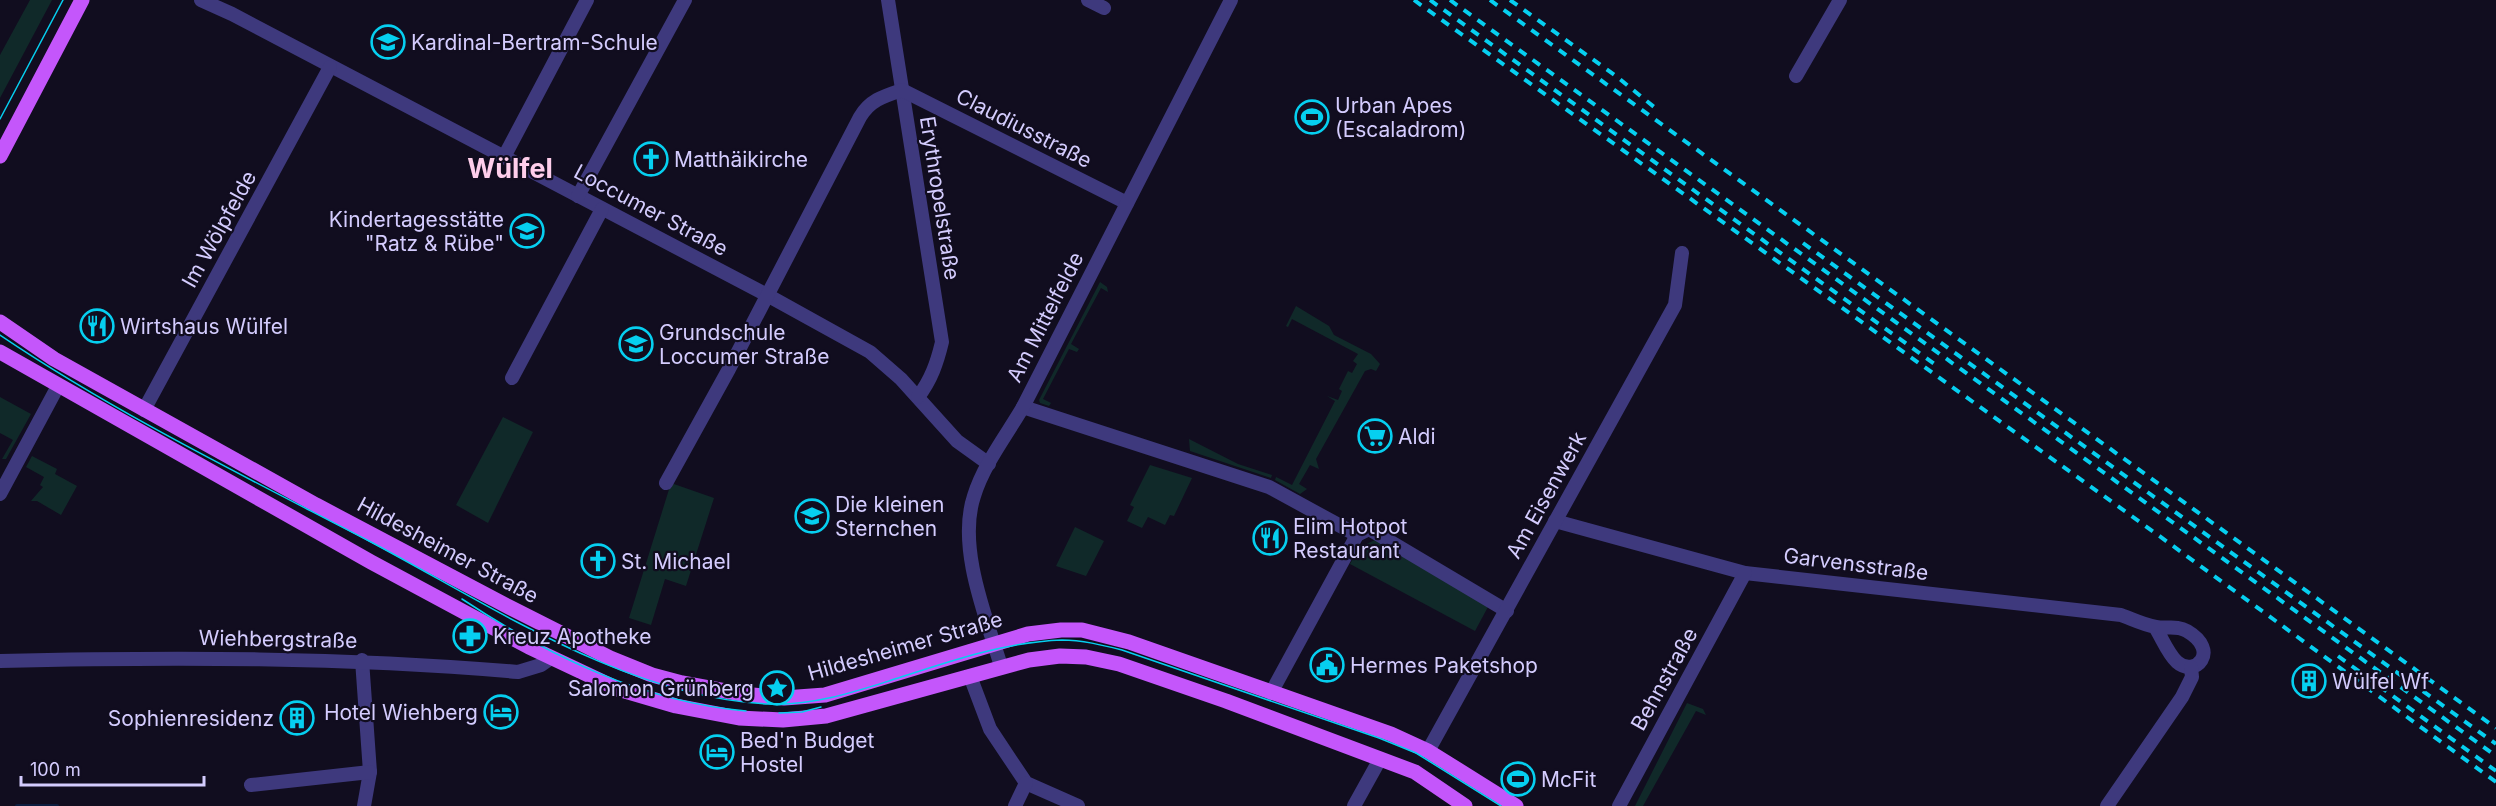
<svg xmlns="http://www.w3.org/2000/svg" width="2496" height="806" font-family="Inter,sans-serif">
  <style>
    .green { fill: #102929 }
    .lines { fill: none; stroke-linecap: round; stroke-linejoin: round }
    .stream { stroke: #0c1d3f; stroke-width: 4 }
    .minor { stroke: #3e397d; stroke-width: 14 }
    .major { stroke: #c456fb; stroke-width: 15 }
    .tram { stroke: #06cff0; stroke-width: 1.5 }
    .rail { stroke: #06cff0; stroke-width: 4; stroke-dasharray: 9 8; stroke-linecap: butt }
    .labels { text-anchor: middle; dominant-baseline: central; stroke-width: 4.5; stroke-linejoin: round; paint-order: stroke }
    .poi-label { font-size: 21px; fill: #d4ccfe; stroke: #110d1f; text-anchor: start }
    .street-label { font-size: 21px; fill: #d4ccfe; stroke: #110d1f }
    .district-label { font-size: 27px; font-weight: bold; fill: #feceeb; stroke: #110d1f }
  </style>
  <rect width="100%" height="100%" fill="#110d1f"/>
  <g class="green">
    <polygon points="30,0 52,0 0,98 0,55"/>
    <polygon points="1100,282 1107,287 1108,292 1101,288 1071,344 1079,349 1077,352 1069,349 1043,399 1051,403 1049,406 1040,403 1039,400"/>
    <polygon points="1296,306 1329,326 1334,335 1371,354 1380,364 1376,371 1371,369 1365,371 1316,459 1319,469 1310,465 1299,484 1307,489 1300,494 1275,480 1276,477 1292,485 1335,401 1327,396 1338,400 1342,391 1339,389 1348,371 1352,373 1357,364 1353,361 1358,354 1292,319 1288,327 1286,326"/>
    <polygon points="0,397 31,414 6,459 2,459 13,440 0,433"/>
    <polygon points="503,417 533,432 488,523 456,505"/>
    <polygon points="1189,439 1238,464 1272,475 1271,478 1190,451"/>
    <polygon points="32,456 57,469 55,474 77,486 61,515 37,501 31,501 43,487 40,485 44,477 26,467"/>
    <polygon points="1150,465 1192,478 1174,516 1170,515 1165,525 1148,517 1142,528 1127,521 1134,507 1130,505"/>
    <polygon points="671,483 714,498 686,586 665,579 651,625 629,618"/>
    <polygon points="1075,527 1104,541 1086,576 1056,566"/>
    <polygon points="1377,539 1489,605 1475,631 1350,564 1360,547"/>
    <polygon points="1687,703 1703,709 1706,715 1696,711 1643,806 1635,806"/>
  </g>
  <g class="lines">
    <polyline class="stream" points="17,806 57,806"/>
    <g class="minor">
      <polyline points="201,0 232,14 767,295 870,352 901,379 957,441 989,464"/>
      <path d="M888 0 942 342C937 363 931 380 918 397"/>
      <polyline points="1088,0 1104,8"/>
      <polyline points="1796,76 1840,0"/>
      <polyline points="504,157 587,0"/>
      <polyline points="578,196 685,0"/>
      <polyline points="512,378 602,209"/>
      <polyline points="1023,407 1269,487 1357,535 1369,529 1507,611"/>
      <polyline points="144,410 330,67"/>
      <path d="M666 483 729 369 860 117C870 100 884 96 902 90L1127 203"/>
      <polyline points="0,494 58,386"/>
      <path d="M1555 521 1745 573 2121 615C2132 619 2144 625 2156 627 2167 629 2177 625 2187 631 2221 651 2195 678 2177 662 2168 654 2162 638 2155 627"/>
      <polyline points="362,660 370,772 364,806"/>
      <path d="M0 661C173 657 346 657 518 672L541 665 551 658"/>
      <path d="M1001 666C986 617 957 547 974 496 984 464 1006 436 1023 407L1231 0"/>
      <polyline points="970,676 990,729 1026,783 1078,806"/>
      <polyline points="1271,693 1357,535"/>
      <polyline points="1428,751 1675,305 1682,253"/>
      <polyline points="251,785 370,772"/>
      <polyline points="1015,806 1026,783"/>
      <polyline points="1354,806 1380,759"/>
      <polyline points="1619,806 1745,573"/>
      <polyline points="2107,806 2182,697 2192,677 2191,667"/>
    </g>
    <g class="major">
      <polyline points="0,156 82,0"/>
      <polyline points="0,322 54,359 316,505 509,607 610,658 652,675 682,683 742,694 784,698 825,695 1028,634 1061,630 1082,630 1129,642 1391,734 1428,751 1516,806"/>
      <polyline points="0,352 371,562 529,647 618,689 676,706 739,718 783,720 826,716 1029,660 1060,656 1086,657 1119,664 1226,701 1415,772 1465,806"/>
    </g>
    <g class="tram">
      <polyline points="0,119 63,0"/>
      <path d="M0 335C117 414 244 476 369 541 492 606 627 698 769 704 810 706 851 693 889 681 944 663 1003 642 1062 640 1082 640 1102 645 1122 650L1379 738 1416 753 1501 806"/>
      <path d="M462 599C547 655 643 702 746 711"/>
      <polyline points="779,713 802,712 821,707"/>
    </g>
    <g class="rail">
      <polyline points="1414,0 2158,535 2496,782"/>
      <polyline points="1430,0 1940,368"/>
      <polyline points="1450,0 2496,756"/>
      <polyline points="1490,0 2496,728"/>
      <polyline points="1510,0 1616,76 1659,111"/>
      <polyline points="1803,243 2496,744"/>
      <polyline points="2338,656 2496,771"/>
    </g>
  </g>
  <defs>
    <symbol id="school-ring" viewBox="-11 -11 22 22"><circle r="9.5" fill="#110d1f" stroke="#06cff0" stroke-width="1.5"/><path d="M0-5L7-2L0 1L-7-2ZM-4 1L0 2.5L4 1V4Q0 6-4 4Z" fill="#06cff0"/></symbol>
    <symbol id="stadium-ring" viewBox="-11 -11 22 22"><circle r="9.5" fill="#110d1f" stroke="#06cff0" stroke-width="1.5"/><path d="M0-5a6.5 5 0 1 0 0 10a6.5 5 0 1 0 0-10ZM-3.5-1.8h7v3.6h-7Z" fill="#06cff0"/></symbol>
    <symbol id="church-ring" viewBox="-11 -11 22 22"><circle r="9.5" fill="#110d1f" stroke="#06cff0" stroke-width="1.5"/><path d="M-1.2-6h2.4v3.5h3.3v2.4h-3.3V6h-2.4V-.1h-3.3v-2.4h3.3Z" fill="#06cff0"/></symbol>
    <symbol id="restaurant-ring" viewBox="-11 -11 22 22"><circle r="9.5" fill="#110d1f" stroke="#06cff0" stroke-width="1.5"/><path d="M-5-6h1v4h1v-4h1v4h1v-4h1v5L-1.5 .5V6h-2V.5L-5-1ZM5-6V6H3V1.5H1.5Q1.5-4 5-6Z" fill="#06cff0"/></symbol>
    <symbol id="supermarket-ring" viewBox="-11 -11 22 22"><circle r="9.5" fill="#110d1f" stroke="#06cff0" stroke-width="1.5"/><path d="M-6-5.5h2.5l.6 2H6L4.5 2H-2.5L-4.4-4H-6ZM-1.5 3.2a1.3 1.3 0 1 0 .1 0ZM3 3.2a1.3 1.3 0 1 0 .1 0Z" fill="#06cff0"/></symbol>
    <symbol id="pharmacy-ring" viewBox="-11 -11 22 22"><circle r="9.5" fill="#110d1f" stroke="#06cff0" stroke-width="1.5"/><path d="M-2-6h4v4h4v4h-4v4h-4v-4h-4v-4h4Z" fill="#06cff0"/></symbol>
    <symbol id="civic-ring" viewBox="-11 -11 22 22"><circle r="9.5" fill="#110d1f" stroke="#06cff0" stroke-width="1.5"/><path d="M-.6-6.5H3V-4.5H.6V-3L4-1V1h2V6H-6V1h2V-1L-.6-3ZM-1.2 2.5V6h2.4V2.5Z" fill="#06cff0"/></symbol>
    <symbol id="building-ring" viewBox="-11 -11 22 22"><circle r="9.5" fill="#110d1f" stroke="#06cff0" stroke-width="1.5"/><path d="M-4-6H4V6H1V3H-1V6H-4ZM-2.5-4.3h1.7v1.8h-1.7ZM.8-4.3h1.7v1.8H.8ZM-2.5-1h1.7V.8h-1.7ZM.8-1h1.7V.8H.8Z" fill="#06cff0"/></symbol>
    <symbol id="sight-ring" viewBox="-11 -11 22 22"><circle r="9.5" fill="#110d1f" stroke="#06cff0" stroke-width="1.5"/><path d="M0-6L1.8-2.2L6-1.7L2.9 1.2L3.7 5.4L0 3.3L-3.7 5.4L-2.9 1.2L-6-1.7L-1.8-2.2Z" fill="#06cff0"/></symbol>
    <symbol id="hotel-ring" viewBox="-11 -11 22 22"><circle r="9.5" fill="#110d1f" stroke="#06cff0" stroke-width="1.5"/><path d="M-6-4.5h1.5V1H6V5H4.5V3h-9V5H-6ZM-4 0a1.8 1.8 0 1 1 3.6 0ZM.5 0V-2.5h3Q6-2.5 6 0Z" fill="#06cff0"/></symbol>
  </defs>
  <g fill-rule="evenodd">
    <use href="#school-ring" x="369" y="23" width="38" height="38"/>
    <use href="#stadium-ring" x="1293" y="98" width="38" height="38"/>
    <use href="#church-ring" x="632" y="140" width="38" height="38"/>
    <use href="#school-ring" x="508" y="212" width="38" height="38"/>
    <use href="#restaurant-ring" x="78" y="307" width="38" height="38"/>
    <use href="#school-ring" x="617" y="325" width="38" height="38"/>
    <use href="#supermarket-ring" x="1356" y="417" width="38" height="38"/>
    <use href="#school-ring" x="793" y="497" width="38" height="38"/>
    <use href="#restaurant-ring" x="1251" y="519" width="38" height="38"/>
    <use href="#church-ring" x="579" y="542" width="38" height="38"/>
    <use href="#pharmacy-ring" x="451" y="617" width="38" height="38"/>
    <use href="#civic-ring" x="1308" y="646" width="38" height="38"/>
    <use href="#building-ring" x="2290" y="662" width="38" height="38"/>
    <use href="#sight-ring" x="758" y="669" width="38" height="38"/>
    <use href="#hotel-ring" x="482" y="693" width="38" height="38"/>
    <use href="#building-ring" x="278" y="699" width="38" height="38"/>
    <use href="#hotel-ring" x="698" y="733" width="38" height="38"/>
    <use href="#stadium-ring" x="1499" y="760" width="38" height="38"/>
  </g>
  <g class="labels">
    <g class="poi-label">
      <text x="411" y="42">Kardinal-Bertram-Schule</text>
      <text x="1335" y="105">Urban Apes<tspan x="1335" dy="24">(Escaladrom)</tspan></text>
      <text x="674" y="159">Matthäikirche</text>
      <text x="504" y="219" text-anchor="end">Kindertagesstätte<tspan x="504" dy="24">"Ratz &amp; Rübe"</tspan></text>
      <text x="120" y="326">Wirtshaus Wülfel</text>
      <text x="659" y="332">Grundschule<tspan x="659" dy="24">Loccumer Straße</tspan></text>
      <text x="1398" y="436">Aldi</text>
      <text x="835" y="504">Die kleinen<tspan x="835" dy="24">Sternchen</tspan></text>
      <text x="1293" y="526">Elim Hotpot<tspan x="1293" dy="24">Restaurant</tspan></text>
      <text x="621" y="561">St. Michael</text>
      <text x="493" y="636">Kreuz Apotheke</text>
      <text x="1350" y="665">Hermes Paketshop</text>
      <text x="2332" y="681">Wülfel Wf</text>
      <text x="754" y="688" text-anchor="end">Salomon Grünberg</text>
      <text x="478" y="712" text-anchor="end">Hotel Wiehberg</text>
      <text x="274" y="718" text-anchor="end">Sophienresidenz</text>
      <text x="740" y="740">Bed'n Budget<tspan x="740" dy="24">Hostel</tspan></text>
      <text x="1541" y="779">McFit</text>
    </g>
    <g class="street-label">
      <text transform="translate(1024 128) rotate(27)">Claudiusstraße</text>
      <text transform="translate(940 198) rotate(81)">Erythropelstraße</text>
      <text transform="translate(651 210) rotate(28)">Loccumer Straße</text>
      <text transform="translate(219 229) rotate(-61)">Im Wölpfelde</text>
      <text transform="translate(1045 317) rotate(-63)">Am Mittelfelde</text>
      <text transform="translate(1546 495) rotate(-61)">Am Eisenwerk</text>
      <text transform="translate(448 550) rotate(28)">Hildesheimer Straße</text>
      <text transform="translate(1856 564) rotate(7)">Garvensstraße</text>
      <text transform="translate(278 639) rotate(1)">Wiehbergstraße</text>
      <text transform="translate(905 646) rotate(-16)">Hildesheimer Straße</text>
      <text transform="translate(1664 679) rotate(-61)">Behnstraße</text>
    </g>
    <g class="district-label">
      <text x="510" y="168">Wülfel</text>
    </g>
  </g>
  <path d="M21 776v9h183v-9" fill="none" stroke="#d4ccfe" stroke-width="3"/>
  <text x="30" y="776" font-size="18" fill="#d4ccfe" stroke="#110d1f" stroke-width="4.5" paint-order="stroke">100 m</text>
</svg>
